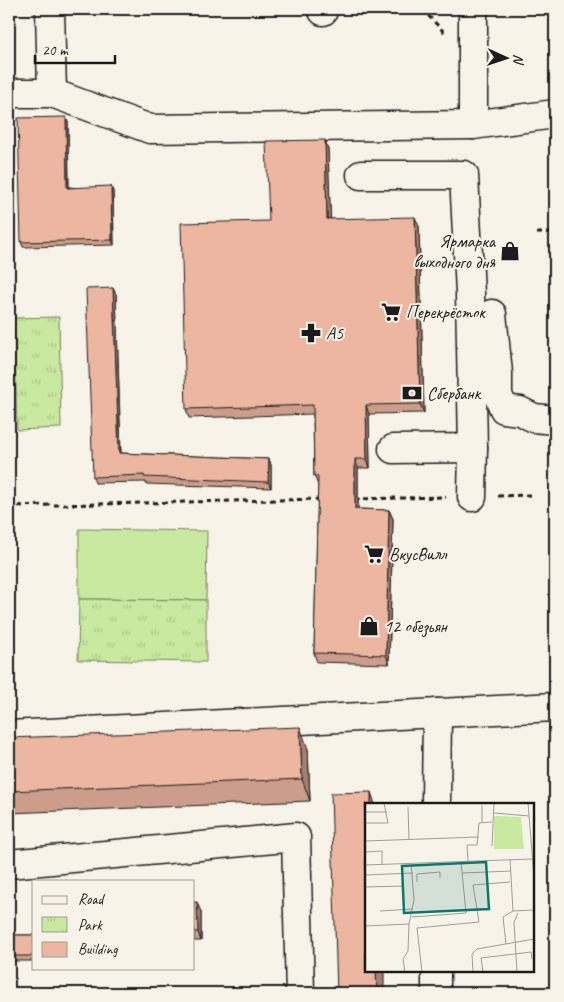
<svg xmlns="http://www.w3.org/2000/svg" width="564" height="1002" font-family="Caveat,sans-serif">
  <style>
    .grass { fill: #c9e8a0; stroke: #72825e }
    .park { fill: url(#park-tufts); stroke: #72825e }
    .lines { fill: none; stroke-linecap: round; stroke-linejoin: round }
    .minor-casing { stroke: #1c1c1c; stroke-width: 31 }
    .path { stroke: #1c1c1c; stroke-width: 3; stroke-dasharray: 5 4; stroke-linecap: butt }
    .minor { stroke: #f7f3e8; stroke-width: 28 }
    .wall { fill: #cb9d8a; stroke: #1c1c1c }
    .shaded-wall { fill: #a57f71; stroke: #1c1c1c }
    .building { fill: #ecb6a1; stroke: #1c1c1c }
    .labels { text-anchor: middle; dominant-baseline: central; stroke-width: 4; stroke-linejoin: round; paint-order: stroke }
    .poi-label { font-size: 18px; fill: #1c1c1c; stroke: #f7f3e8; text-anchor: start }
    .inset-road { fill: none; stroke: #9f9d96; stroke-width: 1 }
    .view { fill: #0f766e; fill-opacity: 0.15; stroke: #0f766e; stroke-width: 2.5 }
    .inset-edge { fill: none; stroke: #1c1c1c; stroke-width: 2.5 }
  </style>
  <defs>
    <pattern id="park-tufts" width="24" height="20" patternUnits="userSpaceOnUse" patternTransform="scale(1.25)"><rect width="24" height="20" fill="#c9e8a0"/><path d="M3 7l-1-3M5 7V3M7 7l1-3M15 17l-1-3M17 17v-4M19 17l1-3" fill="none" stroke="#acc689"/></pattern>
  </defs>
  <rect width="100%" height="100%" fill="#f7f3e8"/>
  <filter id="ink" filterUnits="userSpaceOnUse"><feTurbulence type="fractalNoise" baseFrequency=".02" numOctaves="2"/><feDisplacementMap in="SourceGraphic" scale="10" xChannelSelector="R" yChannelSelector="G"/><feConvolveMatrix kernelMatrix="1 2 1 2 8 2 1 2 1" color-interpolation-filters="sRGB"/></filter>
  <g filter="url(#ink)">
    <polygon class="grass" points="79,529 207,531 206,600 79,599"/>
    <g class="park">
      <polygon points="59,317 61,428 17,430 14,318"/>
      <polygon points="79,599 206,600 206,662 78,660"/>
    </g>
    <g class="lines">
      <defs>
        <g id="minor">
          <polyline points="50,9 52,93"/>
          <polyline points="323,11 323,9"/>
          <polyline points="9,93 52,93 150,129 473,125 555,114"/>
          <polyline points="473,125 473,9"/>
          <polyline points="361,175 464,175 470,293 473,448 393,449"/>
          <polyline points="492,314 498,373 498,395 504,409 520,411 534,418 555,420"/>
          <polyline points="472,497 473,448"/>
          <polyline points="9,735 555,707"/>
          <polyline points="436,804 437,713"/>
          <polyline points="9,864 296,837 300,993"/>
          <polyline points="436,993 436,971"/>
        </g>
      </defs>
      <use href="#minor" class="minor-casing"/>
      <g class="path">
        <polyline points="422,9 445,33"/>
        <polyline points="537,233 555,233"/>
        <polyline points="498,496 530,495"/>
        <polyline points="355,499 446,497"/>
        <polyline points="9,506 321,499"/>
        <polyline points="20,991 23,993"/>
      </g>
      <use href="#minor" class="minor"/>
    </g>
    <g class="wall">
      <polygon points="68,122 69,187 113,191 114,245 23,247 21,242"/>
      <polygon points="325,140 328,149 330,219 419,226 424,413 369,414 370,468 358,468 358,509 389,510 393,519 389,664 317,662 314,653 318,485 314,476 313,414 189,418 186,409 269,221"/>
      <polygon points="116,294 121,453 269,459 271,465 271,488 146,484 146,482 95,483 93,477"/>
      <polygon points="9,738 308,749 310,801 9,813"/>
      <polygon points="194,902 201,912 201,941 194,941"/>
      <rect x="9" y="935" width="25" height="26"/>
    </g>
    <g class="shaded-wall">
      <polygon points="66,117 68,122 69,193 67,188"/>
      <polygon points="325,140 328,149 331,228 327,219"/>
      <polygon points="111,186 113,191 114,245 112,240"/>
      <polygon points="415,217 419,226 424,413 420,404"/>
      <polygon points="113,288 116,294 121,460 119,453"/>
      <polygon points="366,405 369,414 370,468 367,459"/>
      <polygon points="269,459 271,465 271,488 268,482"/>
      <polygon points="355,459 358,468 358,518 355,509"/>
      <polygon points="389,510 393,519 389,664 386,655"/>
      <polygon points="300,727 308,749 310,801 302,779"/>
      <polygon points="371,792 375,804 371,804"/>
      <polygon points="197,902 201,912 201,941 198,932"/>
      <polygon points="376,971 384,971 384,993 377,993"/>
    </g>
    <g class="building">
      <polygon points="66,117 67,188 111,186 112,240 21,242 18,118"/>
      <polygon points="325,140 327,219 415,217 420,404 366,405 367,459 355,459 355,509 389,510 386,655 314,653 318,476 314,476 313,405 186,409 181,223 269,221 266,141"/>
      <polygon points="113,288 119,453 269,459 268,482 144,477 144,475 93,477 86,289"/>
      <polygon points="300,727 302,779 9,791 9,738"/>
      <polygon points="371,792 371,804 366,804 366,971 376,971 377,993 337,993 331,793"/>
      <polygon points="194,902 197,902 198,932 194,932"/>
      <rect x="9" y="935" width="25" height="21"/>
    </g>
  </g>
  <defs>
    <symbol id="shop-bare" viewBox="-9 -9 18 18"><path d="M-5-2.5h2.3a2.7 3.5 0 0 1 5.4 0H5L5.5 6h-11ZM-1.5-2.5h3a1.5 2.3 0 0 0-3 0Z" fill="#1c1c1c" stroke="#f7f3e8" stroke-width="2.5" paint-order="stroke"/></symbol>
    <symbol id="supermarket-bare" viewBox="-9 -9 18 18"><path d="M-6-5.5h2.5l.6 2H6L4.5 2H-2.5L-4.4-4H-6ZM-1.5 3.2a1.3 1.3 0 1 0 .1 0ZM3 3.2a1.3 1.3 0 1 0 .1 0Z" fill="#1c1c1c" stroke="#f7f3e8" stroke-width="2.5" paint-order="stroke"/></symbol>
    <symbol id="pharmacy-bare" viewBox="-9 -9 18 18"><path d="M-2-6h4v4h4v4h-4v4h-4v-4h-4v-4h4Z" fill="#1c1c1c" stroke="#f7f3e8" stroke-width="2.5" paint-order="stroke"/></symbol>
    <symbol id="bank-bare" viewBox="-9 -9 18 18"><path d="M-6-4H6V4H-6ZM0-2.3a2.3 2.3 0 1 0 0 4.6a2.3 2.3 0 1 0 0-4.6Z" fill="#1c1c1c" stroke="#f7f3e8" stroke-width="2.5" paint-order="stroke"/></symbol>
  </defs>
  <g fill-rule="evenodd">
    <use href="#shop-bare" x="496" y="237" width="28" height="28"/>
    <use href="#supermarket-bare" x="377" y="298" width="28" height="28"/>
    <use href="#pharmacy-bare" x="297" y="319" width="28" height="28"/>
    <use href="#bank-bare" x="398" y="379" width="28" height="28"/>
    <use href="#supermarket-bare" x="360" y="540" width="28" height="28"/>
    <use href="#shop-bare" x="355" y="612" width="28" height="28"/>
  </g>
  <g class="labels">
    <g class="poi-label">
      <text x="495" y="241" text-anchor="end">Ярмарка<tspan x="495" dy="21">выходного дня</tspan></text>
      <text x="406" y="312">Перекрёсток</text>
      <text x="326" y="333">А5</text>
      <text x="427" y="393">Сбербанк</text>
      <text x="389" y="554">ВкусВилл</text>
      <text x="384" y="626">12 обезьян</text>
    </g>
  </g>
  <g transform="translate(365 803)">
    <rect width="169" height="169" fill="#f7f3e8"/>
    <path d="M129 13 156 14 159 46H129Z" fill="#c9e8a0"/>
    <path class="inset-road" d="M163 0 169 74M117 2V19M43 4 44 36M0 9H22M129 10 164 13M0 20H23L19 0M0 38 114 34M127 43 129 0M0 49 17 48V61M145 56 148 108 169 107M103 58 102 42H112L114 20 127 19M0 62 167 56M97 70 146 68M0 72 48 70M52 79V71L75 69V75M0 84 39 83M15 108 47 106M47 114 101 110 96 59M0 123 44 121 49 97 46 60M141 141 138 114 148 108M40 169 38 156 43 148 44 121M57 169 52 125 114 119 108 82 145 79M108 169 107 151 112 146 169 136M118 169 116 155 166 149 167 156M152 169 149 119 153 110"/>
    <path class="view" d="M121 59 124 106 39 110 37 63Z"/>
    <rect width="169" height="169" class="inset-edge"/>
  </g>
  <rect width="564" height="1002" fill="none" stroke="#f7f3e8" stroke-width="30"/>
  <rect x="15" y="15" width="534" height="972" fill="none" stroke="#1c1c1c" stroke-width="2" filter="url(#ink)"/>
  <rect x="32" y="880" width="162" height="90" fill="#f7f3e8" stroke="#9f9d96"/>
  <rect x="42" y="896" width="25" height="8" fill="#f7f3e8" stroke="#9f9d96"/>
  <text x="78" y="904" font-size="15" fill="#1c1c1c">Road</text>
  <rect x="42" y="917" width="25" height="15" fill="url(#park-tufts)" stroke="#9f9d96"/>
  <text x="78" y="930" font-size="15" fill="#1c1c1c">Park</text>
  <rect x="42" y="942" width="25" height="15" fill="#ecb6a1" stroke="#9f9d96"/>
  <text x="78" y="954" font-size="15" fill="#1c1c1c">Building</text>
  <g transform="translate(506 58) rotate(93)" stroke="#f7f3e8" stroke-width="4" paint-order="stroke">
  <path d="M0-4L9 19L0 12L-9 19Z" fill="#1c1c1c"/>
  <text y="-8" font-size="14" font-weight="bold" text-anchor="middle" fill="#1c1c1c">N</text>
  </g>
  <path d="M35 55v8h80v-8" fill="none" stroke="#1c1c1c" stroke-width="2.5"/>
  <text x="42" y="55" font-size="15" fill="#1c1c1c" stroke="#f7f3e8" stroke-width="4" paint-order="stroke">20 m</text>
</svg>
